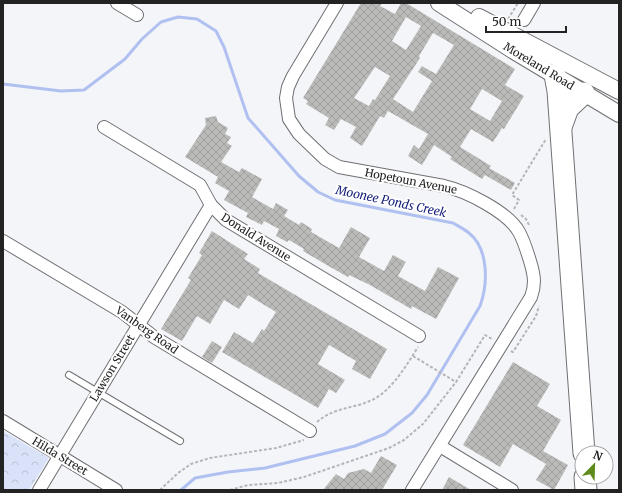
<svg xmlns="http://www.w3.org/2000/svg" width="622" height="493" font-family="Merriweather,serif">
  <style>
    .park { fill: url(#park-crowns) }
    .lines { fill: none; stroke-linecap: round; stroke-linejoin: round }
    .stream { stroke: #b0c0f1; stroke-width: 3 }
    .building { fill: url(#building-cross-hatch); fill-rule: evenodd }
    .service-casing { stroke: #6f7073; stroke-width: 8 }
    .minor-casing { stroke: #6f7073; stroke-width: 14 }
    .secondary-casing { stroke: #6f7073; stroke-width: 18 }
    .motorway-casing { stroke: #6f7073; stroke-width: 23 }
    .path { stroke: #b5b5b8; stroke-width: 2; stroke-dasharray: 3 2; stroke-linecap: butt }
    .service { stroke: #fff; stroke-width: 6 }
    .minor { stroke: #fff; stroke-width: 12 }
    .secondary { stroke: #fff; stroke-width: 16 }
    .motorway { stroke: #fff; stroke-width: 21 }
    .labels { text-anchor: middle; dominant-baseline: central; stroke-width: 4; stroke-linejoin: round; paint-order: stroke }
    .street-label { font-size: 11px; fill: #232324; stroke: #fff }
    .water-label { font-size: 12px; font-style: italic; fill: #18227b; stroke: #fff }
  </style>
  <defs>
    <pattern id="park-crowns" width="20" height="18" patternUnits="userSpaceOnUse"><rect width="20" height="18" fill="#dae2fa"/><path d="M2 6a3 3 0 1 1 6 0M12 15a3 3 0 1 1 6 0" fill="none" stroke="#bbc2d6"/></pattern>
    <pattern id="building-cross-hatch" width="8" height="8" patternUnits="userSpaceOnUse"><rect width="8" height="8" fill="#babbb8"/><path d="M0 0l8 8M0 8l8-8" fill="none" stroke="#a0a09e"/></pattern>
  </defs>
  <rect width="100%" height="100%" fill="#f4f5f8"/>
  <polygon class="park" points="3,431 49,458 29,490 3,490"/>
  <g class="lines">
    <path class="stream" d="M3 84 61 91 84 90 125 59 142 39 161 22 178 17 197 19 216 31 224 47 248 118 299 176 318 192 335 200 453 223C458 226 464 229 469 233 489 249 488 284 480 306L427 395 412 413 385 434 355 446 265 468 228 472 195 478 181 490"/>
  </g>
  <g class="building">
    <path d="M361 3H382L380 6 395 14 401 3H406L515 69 505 85 524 96 504 129 502 128 493 142 471 129 460 147 491 166 489 168 515 183 511 190 485 175 482 179 450 159 452 157 434 145 422 165 408 156 414 145 419 149 428 134 388 111 384 118 380 116 362 146 350 138 356 127 341 119 334 130 325 125 329 118 306 104 308 101 303 98ZM406 17 421 26 406 50 392 41ZM433 33 454 45 436 74 422 66 418 72 432 81 413 112 393 99 420 58 419 56ZM375 67 390 76 375 100 373 99 369 106 354 98ZM482 89 502 101 490 121 470 109Z"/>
    <polygon points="216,116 218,122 228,128 225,134 231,137 227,143 232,146 221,162 239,172 242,168 262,179 252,197 273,209 276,203 288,210 284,216 299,225 301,222 312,229 311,232 339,248 351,227 370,238 359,257 384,271 393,255 406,262 398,276 425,291 438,267 459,278 436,319 412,306 411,309 370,285 349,275 348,277 325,264 303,251 304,249 289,240 287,242 276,236 279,229 264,221 262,225 246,217 248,213 224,200 229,191 215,183 218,177 185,157 206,125 205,118"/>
    <polygon points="212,231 248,254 244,259 260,269 258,273 387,349 370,379 352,369 356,361 329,345 318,364 345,380 336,393 329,389 318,408 222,352 234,332 253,343 262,329 264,331 276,312 248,295 239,309 224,300 210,324 197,316 182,341 161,329 191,280 188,278 202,255 199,253"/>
    <polygon points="212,341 222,347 212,363 202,357"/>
    <polygon points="513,362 550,384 537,406 561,420 543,451 568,465 554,490 536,480 546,464 513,444 500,467 463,445"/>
    <polygon points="381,456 397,465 382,490 323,490 336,474 344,479 348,473 364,469 371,473"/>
    <polygon points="449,477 471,490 442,490"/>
  </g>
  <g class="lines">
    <defs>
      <polyline id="service" points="69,375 180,441"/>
      <g id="minor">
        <polyline points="117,3 137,15"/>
        <path d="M337 3 293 76 288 87 286 98 289 119 299 134 325 159 339 167 444 186C466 191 508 212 519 232 524 241 527 251 530 261 534 274 536 284 531 297L412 490"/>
        <polyline points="524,20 534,3"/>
        <polyline points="104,127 200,185 211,205 226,220 419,336"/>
        <polyline points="3,241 122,312 154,337 310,431"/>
        <polyline points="3,421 116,490"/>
        <polyline points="440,446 512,490"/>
        <polyline points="39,490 211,205"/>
      </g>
      <g id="secondary">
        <polyline points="439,3 514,51 619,114"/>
        <polyline points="479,17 619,91"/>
      </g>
      <g id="motorway">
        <polyline points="555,75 558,91 584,453"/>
        <polyline points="561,127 568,108 584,93"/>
        <polyline points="585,477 586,490"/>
      </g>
    </defs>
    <use href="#service" class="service-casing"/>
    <use href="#minor" class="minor-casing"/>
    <use href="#secondary" class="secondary-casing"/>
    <use href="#motorway" class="motorway-casing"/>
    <g class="path">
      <polyline points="508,19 518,3"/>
      <polyline points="514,209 519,200 512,195 546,139"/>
      <polyline points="521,215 526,219 529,225"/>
      <polyline points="511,351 513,352 536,316 539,306"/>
      <polyline points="413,356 456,382 485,335 492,339"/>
      <path d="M317 422C336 406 355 409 374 399 392 390 408 363 418 347"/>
      <polyline points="160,490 178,473 191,464 210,458 276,448 304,440"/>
      <polyline points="230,490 248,485 278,483 304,477 389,448 404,440 423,424 456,382"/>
    </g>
    <use href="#service" class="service"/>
    <use href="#minor" class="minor"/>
    <use href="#secondary" class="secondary"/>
    <use href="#motorway" class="motorway"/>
  </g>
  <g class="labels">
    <g class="street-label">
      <text transform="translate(539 66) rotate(31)">Moreland Road</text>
      <text transform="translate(411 181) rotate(11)">Hopetoun Avenue</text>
      <text transform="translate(256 237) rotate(32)">Donald Avenue</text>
      <text transform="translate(147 330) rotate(35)">Vanberg Road</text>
      <text transform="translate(112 368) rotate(-59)">Lawson Street</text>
      <text transform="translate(60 456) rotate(31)">Hilda Street</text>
    </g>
    <g class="water-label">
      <text transform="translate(391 201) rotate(12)">Moonee Ponds Creek</text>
    </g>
  </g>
  <rect width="622" height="493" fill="none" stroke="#232324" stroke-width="8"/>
  <g transform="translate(594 465) rotate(23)"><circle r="19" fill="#ffffff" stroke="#a7a7a7"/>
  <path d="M0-3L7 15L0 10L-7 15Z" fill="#5f8b1b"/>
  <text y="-6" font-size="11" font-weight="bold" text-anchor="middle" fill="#232324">N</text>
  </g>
  <path d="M486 26v6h80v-6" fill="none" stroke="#232324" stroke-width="2"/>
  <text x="492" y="26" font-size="12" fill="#232324" stroke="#ffffff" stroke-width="3" paint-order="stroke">50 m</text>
</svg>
